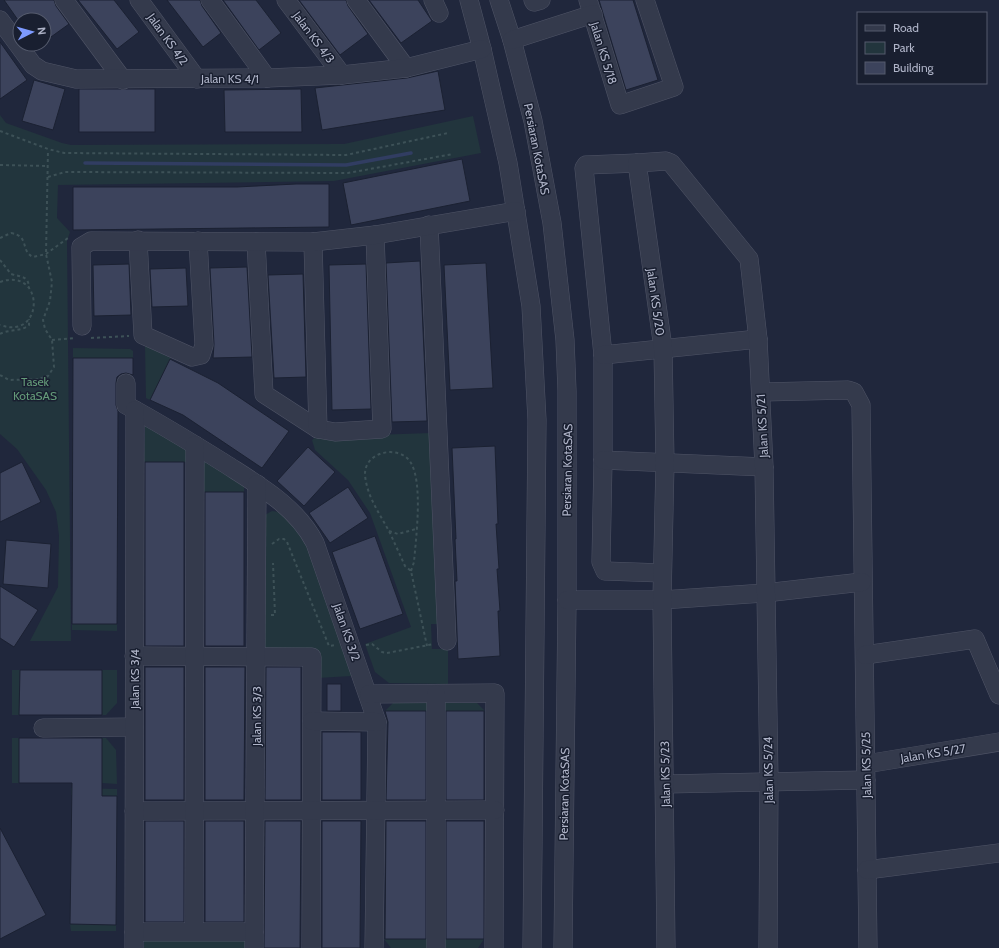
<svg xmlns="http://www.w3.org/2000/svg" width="999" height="948" font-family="Cabin,sans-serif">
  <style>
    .green { fill: #22353d }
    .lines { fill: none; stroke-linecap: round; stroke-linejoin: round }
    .stream { stroke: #313d62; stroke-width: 3.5 }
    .building { fill: #3c435c; stroke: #1b2132 }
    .minor-casing { stroke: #4f5466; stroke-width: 19 }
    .path { stroke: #3d5157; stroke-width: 2; stroke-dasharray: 3 3; stroke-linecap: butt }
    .minor { stroke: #343a4c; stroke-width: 18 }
    .labels { text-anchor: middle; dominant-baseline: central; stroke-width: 3; stroke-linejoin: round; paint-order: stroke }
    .street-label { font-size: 12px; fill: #afb4c8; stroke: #191f30 }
    .park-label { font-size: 12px; fill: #649b79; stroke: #191f30 }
  </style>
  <rect width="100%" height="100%" fill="#20273c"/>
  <g class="green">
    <polygon points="0,115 6,123 62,143 71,145 344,144 473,116 481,153 334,181 58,185 57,218 70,232 67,241 71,641 30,641 58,587 59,535 56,512 46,490 17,449 0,434"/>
    <polygon points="145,346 171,358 150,400 146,398"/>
    <polygon points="73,348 130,349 133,351 133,358 73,358"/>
    <polygon points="145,425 189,449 189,462 144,462"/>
    <polygon points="431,433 438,624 431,624 432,649 448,649 448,684 389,683 375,672 365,644 411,627 370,513 348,480 315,450 312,440 316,437"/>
    <polygon points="203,458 244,484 244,492 199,492"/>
    <path d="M272 511C285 511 296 530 304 539L352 676 317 678V651H261L263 516Z"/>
    <polygon points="72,624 117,624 117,631 72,630"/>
    <polygon points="12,670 20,670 19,715 12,715"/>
    <polygon points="102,670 117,670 117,703 106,715 102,715"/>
    <polygon points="393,703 430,703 430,711 385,711"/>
    <polygon points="440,703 477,703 485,711 440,711"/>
    <rect x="12" y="738" width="7" height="45"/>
    <polygon points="102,738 106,738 116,750 117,784 102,783"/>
    <polygon points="71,788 117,789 117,796 71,795"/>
    <polygon points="70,924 116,925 116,931 71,931"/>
    <polygon points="144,936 246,937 246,948 144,948"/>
    <polygon points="384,939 429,939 429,948 391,948"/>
    <polygon points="439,939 484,939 478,948 439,948"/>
  </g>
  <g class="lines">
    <polyline class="stream" points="85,163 346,165 411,153"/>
  </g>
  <g class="building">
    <polygon points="4,0 54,0 56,6 69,24 44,42 44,20 18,20"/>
    <polygon points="78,0 114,0 139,32 117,49"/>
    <polygon points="167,0 200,0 202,6 221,33 203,47"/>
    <polygon points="223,0 256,0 281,33 259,50"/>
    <polygon points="299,0 346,0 348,6 368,34 340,55"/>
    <polygon points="369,0 418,0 432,21 401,43"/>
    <polygon points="599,0 633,0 658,80 626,90"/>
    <polygon points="0,42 27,80 0,99"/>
    <polygon points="438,71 445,110 322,130 315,88 407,78"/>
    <polygon points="34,80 65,89 53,130 22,121"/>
    <rect x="79" y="89" width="76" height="43"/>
    <polygon points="301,89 302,132 225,132 224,90"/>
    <polygon points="462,159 470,201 351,225 343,183"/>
    <polygon points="296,184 329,184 329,227 73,230 73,187 237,187"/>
    <polygon points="420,261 427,421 392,422 386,263"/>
    <polygon points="486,263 493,388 450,390 444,265"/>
    <polygon points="129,264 131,315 94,316 93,265"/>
    <polygon points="366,264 371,409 332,410 329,265"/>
    <polygon points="247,267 252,357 213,358 214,344 210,268"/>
    <polygon points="186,268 188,306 152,307 150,269"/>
    <polygon points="303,274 306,377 274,378 268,275"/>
    <polygon points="73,358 133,358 133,375 126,373 121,374 117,377 116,383 116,405 118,411 117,624 72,624"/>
    <polygon points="170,359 218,383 289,431 262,468 183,415 150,400"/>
    <polygon points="495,446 498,524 496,524 499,569 497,569 500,611 498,611 500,656 458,659 455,581 457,581 455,539 456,539 452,448"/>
    <polygon points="308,447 335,472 304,506 277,481"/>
    <polygon points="22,462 41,502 0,522 0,473"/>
    <rect x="145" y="462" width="39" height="184"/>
    <polygon points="348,487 368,518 330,543 309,513"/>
    <rect x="205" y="492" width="39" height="154"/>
    <polygon points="375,536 403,614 360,629 332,552"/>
    <polygon points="6,540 51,544 48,588 3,584"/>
    <polygon points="0,586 38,610 14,647 0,638"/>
    <rect x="145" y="667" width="39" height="133"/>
    <polygon points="205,667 245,667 244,800 205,800"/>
    <polygon points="266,667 301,667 301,800 265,800"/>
    <polygon points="20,670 102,670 102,715 19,715"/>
    <rect x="327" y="684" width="14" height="27"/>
    <polygon points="385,711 426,711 426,800 386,800 388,722"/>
    <rect x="446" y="711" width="38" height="89"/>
    <rect x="322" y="732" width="39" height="68"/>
    <polygon points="19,738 102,738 102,796 117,796 116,925 70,924 72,783 19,783"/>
    <rect x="145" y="821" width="39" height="101"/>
    <rect x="205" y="821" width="39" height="101"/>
    <polygon points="265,821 301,821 300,948 264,948"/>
    <polygon points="322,821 361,821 360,948 322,948"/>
    <polygon points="386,821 426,821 426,939 385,939"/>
    <rect x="446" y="821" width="38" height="118"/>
    <polygon points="0,828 46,915 0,939"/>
  </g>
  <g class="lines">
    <defs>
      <g id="minor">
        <polyline points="64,0 123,80"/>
        <polyline points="139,0 197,79"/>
        <polyline points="210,0 267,78"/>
        <polyline points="286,0 342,75"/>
        <polyline points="356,0 406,68"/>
        <polyline points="433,0 439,13"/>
        <polyline points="469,0 482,49 508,163 531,306 537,420 532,948"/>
        <polyline points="499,0 512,40 533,121 552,223 565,340 567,391 567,600 563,948"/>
        <polyline points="533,0 534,2 541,0"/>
        <polyline points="588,0 620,105 674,87 645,0"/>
        <polyline points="0,20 33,65 42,71 76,79 267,78 342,75 406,68 482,49"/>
        <polyline points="512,40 593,14"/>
        <polyline points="637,163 586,165 584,168 603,355 603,460 601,562 605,571 662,573"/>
        <polyline points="429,225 447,641"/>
        <polyline points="138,240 143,335 192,357 201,355 204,345 198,241"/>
        <polyline points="256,242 264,394 318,429 335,432 382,429 375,235"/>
        <polyline points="313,242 318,429"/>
        <polyline points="82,326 81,247 91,241 313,242 375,235 516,211"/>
        <polyline points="603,355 758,339"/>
        <path d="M126 383V405C159 423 192 443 224 463 258 485 296 506 315 543L377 722 374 948"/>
        <polyline points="761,392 848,390 854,392 861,405 868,948"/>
        <polyline points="603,460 764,467"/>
        <polyline points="567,600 662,600 765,593 862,582"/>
        <polyline points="865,655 975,639 999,695"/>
        <polyline points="134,656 312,657 311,948"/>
        <polyline points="369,694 495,693 494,948"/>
        <polyline points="312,721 377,722"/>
        <polyline points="43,728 134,727"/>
        <polyline points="866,764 999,742"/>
        <polyline points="665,784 866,780"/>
        <polyline points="134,811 495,810"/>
        <polyline points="867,870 999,853"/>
        <polyline points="194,931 195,445"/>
        <polyline points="134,932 254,932"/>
        <polyline points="134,948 135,410"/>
        <polyline points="254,948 257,484"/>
        <polyline points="436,948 436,694"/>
        <polyline points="666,948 662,600 665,463 663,348 637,163 666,161 671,163 749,259 758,339 764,467 769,782 768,948"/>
      </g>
    </defs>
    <use href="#minor" class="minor-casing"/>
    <g class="path">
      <polyline points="0,131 48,149 64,153 346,155 448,133"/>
      <polyline points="0,165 48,166"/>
      <polyline points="48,177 65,172 348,173 453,154"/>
      <path d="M0 238 11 233C30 236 20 251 33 257L46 254 68 238H70"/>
      <path d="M0 260 11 274C21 277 29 276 29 288"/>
      <path d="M0 282C45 266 45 341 0 325"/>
      <path d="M0 334C9 329 21 332 29 325V319"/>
      <polyline points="91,338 129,336"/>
      <polyline points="52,340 75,338"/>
      <polyline points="0,375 9,380 39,379 48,376 54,367 52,340 45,329 43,320 50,301 52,282 46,254 48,150"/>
      <polyline points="389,531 398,534 416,529"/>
      <polyline points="272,544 279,539 284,539 287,542 329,646 335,645"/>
      <path d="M411 571 414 562C416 538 423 484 411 463 400 444 364 451 365 475 367 497 380 514 390 533 395 544 400 555 405 566L411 571 427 646"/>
      <polyline points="271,615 275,615 273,563"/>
      <polyline points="366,645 372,644 382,652 387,653 434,644"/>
    </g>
    <use href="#minor" class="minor"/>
  </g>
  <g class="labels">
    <g class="street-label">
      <text transform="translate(314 37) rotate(53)">Jalan KS 4/3</text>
      <text transform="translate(168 39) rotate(54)">Jalan KS 4/2</text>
      <text transform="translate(604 53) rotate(73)">Jalan KS 5/18</text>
      <text x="230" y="78">Jalan KS 4/1</text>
      <text transform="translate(537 149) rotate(79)">Persiaran KotaSAS</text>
      <text transform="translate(656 302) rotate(82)">Jalan KS 5/20</text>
      <text transform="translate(762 426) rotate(-93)">Jalan KS 5/21</text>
      <text transform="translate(567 470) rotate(-89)">Persiaran KotaSAS</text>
      <text transform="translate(347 632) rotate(71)">Jalan KS 3/2</text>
      <text transform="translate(134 679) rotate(-90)">Jalan KS 3/4</text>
      <text transform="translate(256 716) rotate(-90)">Jalan KS 3/3</text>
      <text transform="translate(933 753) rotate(-9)">Jalan KS 5/27</text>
      <text transform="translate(866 765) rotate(-91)">Jalan KS 5/25</text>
      <text transform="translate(768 770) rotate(-91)">Jalan KS 5/24</text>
      <text transform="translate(665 774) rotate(-91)">Jalan KS 5/23</text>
      <text transform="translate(564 794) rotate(-89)">Persiaran KotaSAS</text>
    </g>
    <g class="park-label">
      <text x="35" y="381">Tasek<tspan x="35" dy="14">KotaSAS</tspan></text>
    </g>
  </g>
  <rect x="857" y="12" width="130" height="72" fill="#191f30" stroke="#555b6d"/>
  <rect x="865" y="25" width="20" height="6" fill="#343a4c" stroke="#555b6d"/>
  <text x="893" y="32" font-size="12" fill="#afb4c8">Road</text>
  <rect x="865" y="42" width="20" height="12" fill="#22353d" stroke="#555b6d"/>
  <text x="893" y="52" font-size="12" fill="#afb4c8">Park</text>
  <rect x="865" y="62" width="20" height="12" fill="#3c435c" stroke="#555b6d"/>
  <text x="893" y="72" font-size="12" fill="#afb4c8">Building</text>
  <g transform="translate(32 32) rotate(84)"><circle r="19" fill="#191f30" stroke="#555b6d"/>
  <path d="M0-3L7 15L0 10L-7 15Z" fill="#7d9aff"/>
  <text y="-6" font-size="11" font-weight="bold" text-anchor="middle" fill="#afb4c8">N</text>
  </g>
</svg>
